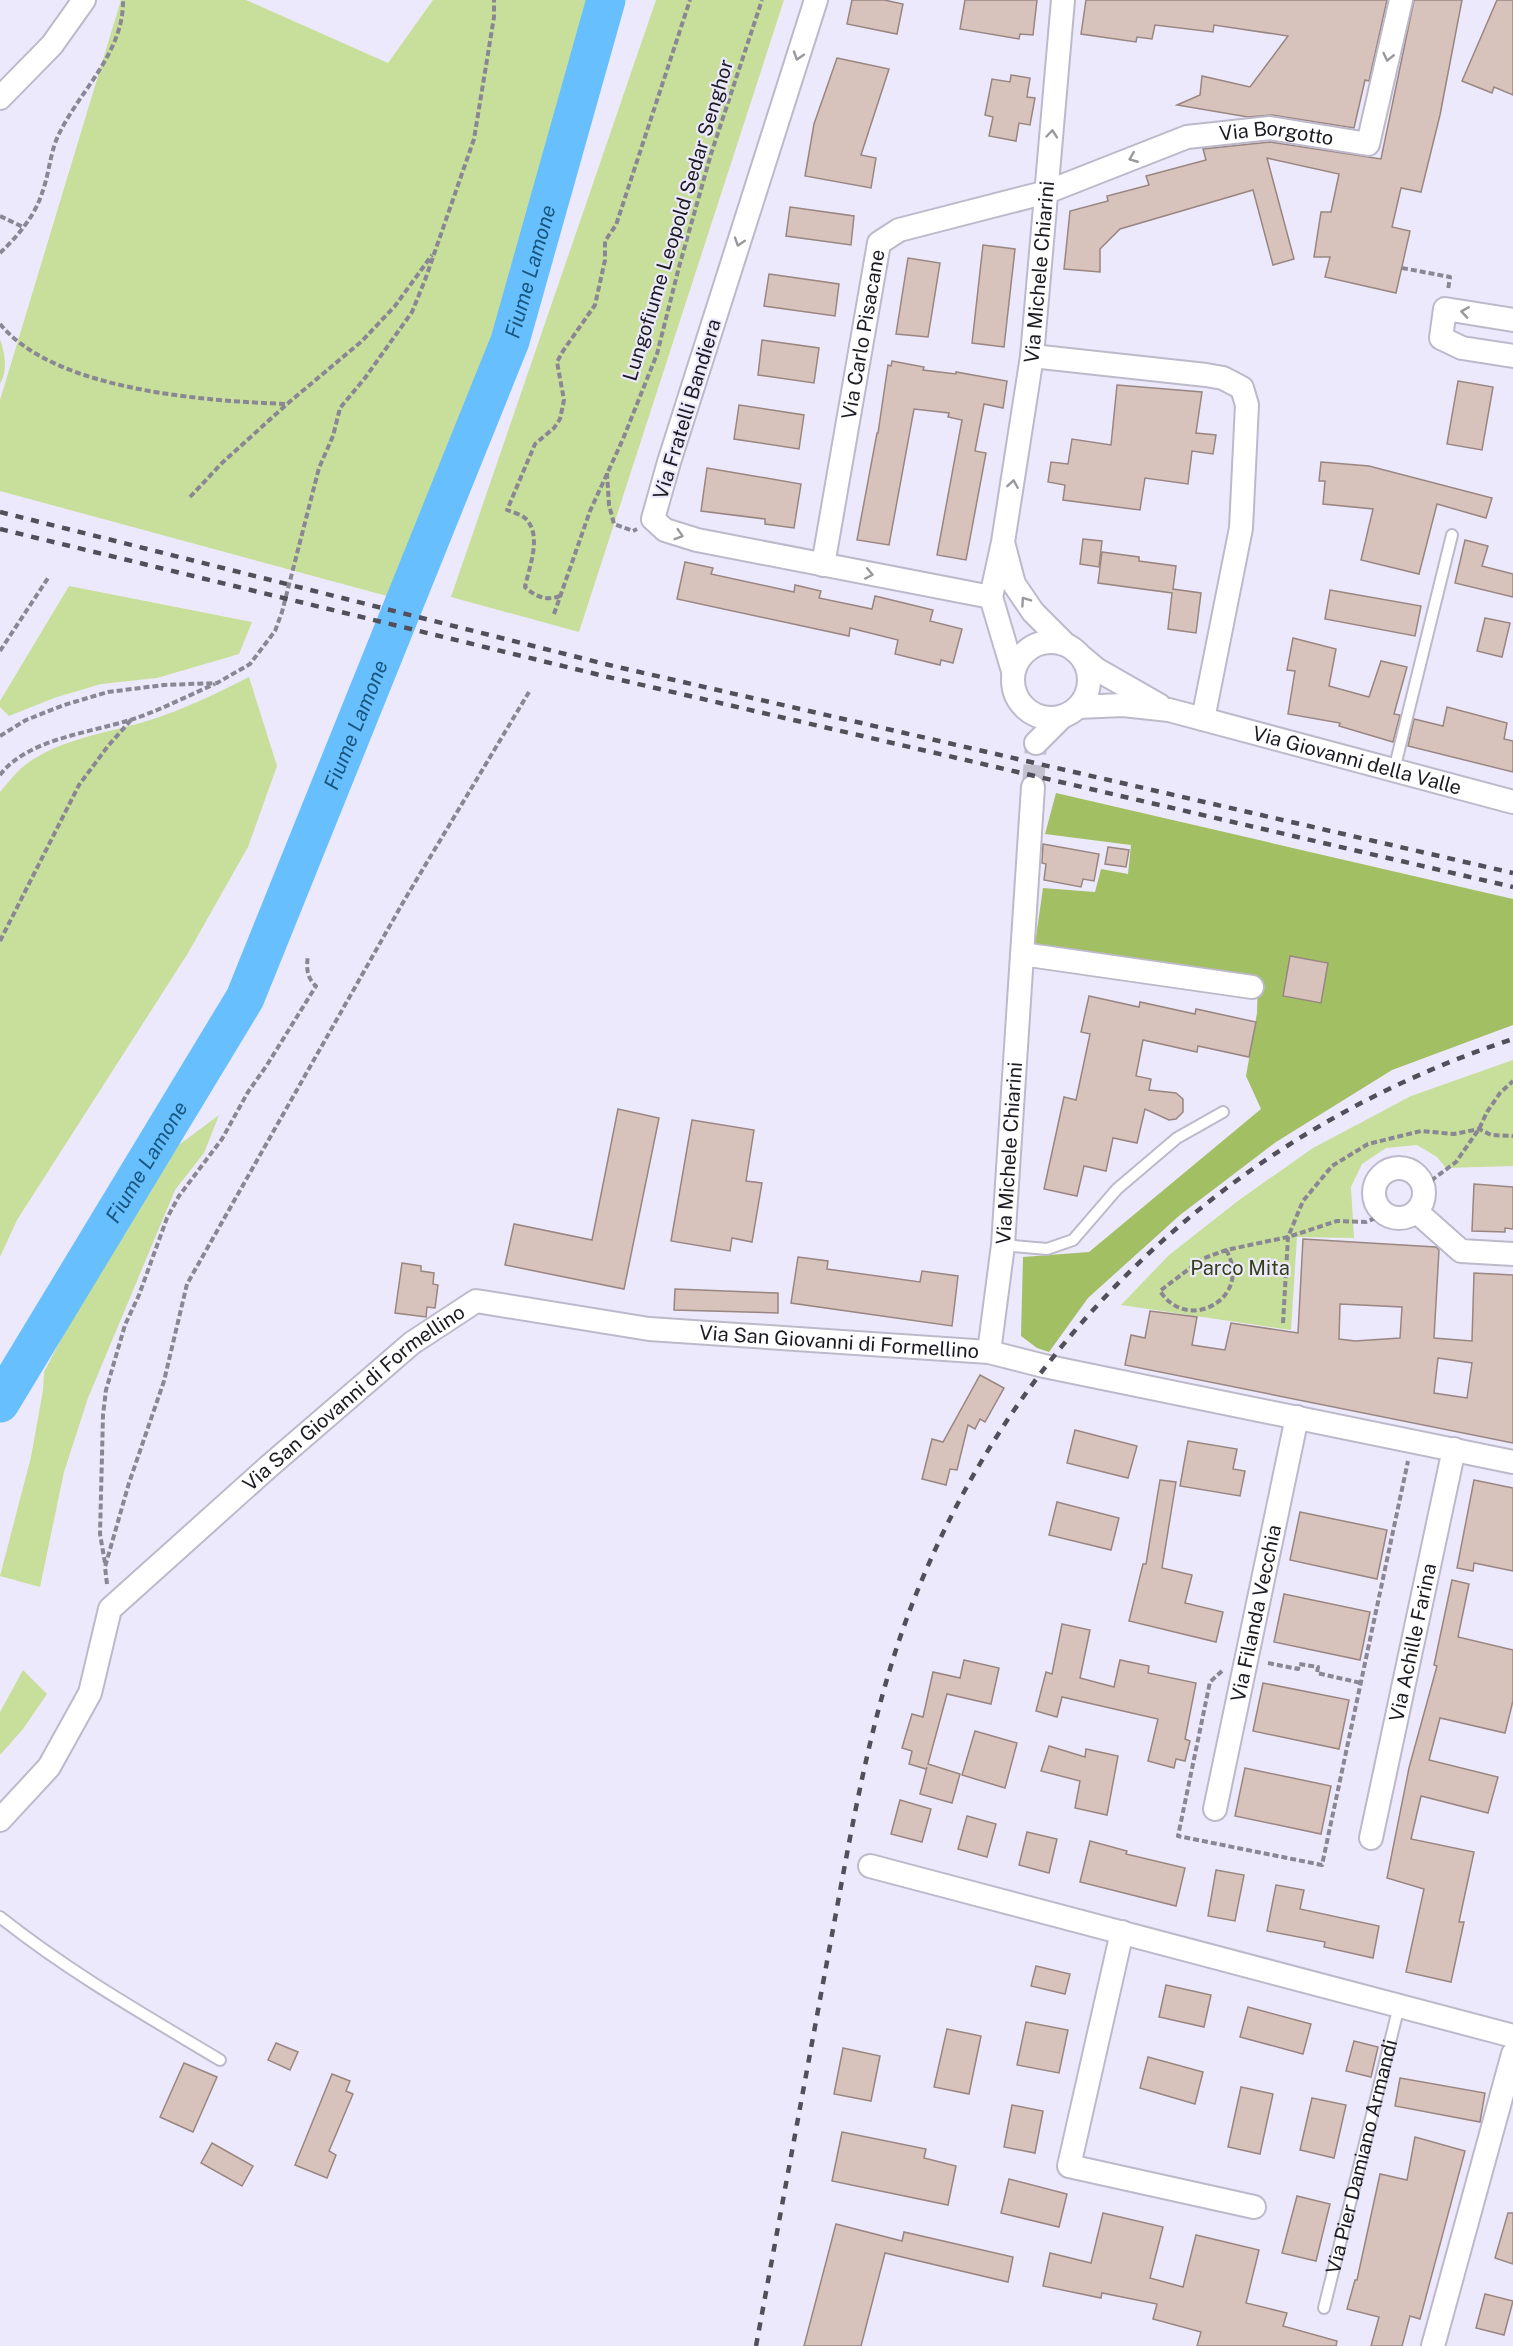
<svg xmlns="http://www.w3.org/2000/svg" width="1513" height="2346" font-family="'Public Sans',sans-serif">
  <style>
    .green { fill: #c7df9a }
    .forest { fill: #a2bf63 }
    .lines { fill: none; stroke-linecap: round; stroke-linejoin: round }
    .river { stroke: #68bffe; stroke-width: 39 }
    .building { fill: #d7c2bc; stroke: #998680; stroke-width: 1.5; fill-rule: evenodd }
    .minor-tunnel { stroke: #c3c0d0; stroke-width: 22; stroke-dasharray: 22 11; stroke-linecap: butt }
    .service-casing { stroke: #bdb9cb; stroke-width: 14 }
    .minor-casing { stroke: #bdb9cb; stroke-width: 26 }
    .path { stroke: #8a8794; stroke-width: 4; stroke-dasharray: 6 3; stroke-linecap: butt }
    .service { stroke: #fff; stroke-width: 10 }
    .minor { stroke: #fff; stroke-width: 22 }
    .rail { stroke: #524f5a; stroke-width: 4.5; stroke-dasharray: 8 8; stroke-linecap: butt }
    .oneway { stroke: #99989c }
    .labels { text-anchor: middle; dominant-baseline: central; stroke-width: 4.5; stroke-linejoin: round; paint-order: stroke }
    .street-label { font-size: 20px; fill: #1d1b22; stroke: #ede9fc }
    .park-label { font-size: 20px; fill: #333f18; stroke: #ede9fc }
    .water-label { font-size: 21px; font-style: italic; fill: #175780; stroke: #ede9fc }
  </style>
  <rect width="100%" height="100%" fill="#ede9fc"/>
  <g class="green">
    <polygon points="121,0 246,0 388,63 433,0 606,0 502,339 430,513 398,599 0,491 0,400"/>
    <polygon points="656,0 784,0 579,632 451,597"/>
    <path d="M0 339C5 354 8 370 0 384Z"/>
    <polygon points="69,586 252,622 239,654 157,678 101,684 54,698 9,716 0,707 0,701"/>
    <path d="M249 677 277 766 248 847 188 953 17 1220 0 1257V792C8 783 16 772 25 765 59 739 107 733 147 721 182 710 216 694 249 677Z"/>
    <polygon points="1513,1060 1513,1166 1446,1168 1437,1157 1417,1145 1386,1148 1362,1164 1351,1187 1354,1238 1297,1237 1291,1330 1121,1305 1169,1255 1239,1200 1313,1148 1411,1096"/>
    <polygon points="219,1115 204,1153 175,1190 88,1398 64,1472 40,1587 0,1576 31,1457 43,1390 44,1372 100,1265 164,1156"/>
    <polygon points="23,1670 47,1694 23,1729 0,1755 0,1712"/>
  </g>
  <polygon class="forest" points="1056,793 1513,899 1513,1025 1392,1070 1276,1142 1180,1215 1088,1298 1049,1352 1037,1348 1021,1336 1023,1257 1089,1252 1261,1109 1246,1076 1257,1013 1258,981 1035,944 1043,888 1095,892 1101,869 1128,874 1131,845 1045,834"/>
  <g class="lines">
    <path class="river" id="s1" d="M0 1403 245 998 510 341 606 0"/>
  </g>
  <g class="building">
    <polygon points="852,0 884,0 903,4 897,34 847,24"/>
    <polygon points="965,0 1037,0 1033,35 1020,34 1019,39 960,29"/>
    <polygon points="1086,0 1387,0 1369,81 1365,80 1354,128 1272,115 1248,117 1177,105 1200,95 1202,76 1250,87 1288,36 1214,25 1213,32 1155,25 1152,39 1137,37 1136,42 1081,34"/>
    <polygon points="1414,0 1462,0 1440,115 1421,192 1401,188 1392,227 1410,231 1396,293 1325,277 1330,257 1314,257 1321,212 1331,212 1339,174 1267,158 1294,259 1273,265 1253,190 1120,229 1100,249 1100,272 1064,269 1070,211 1108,201 1107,196 1149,185 1146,176 1206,160 1203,149 1270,142 1381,159"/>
    <polygon points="1497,0 1513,0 1513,95 1494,87 1492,93 1462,81"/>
    <polygon points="837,58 889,69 861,155 876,158 871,188 805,176 814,124"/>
    <polygon points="1011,75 1030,78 1027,97 1035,98 1030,125 1019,123 1016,141 989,136 993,117 985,115 992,79 1010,82"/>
    <polygon points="790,207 854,216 851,245 786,236"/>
    <polygon points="983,245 1015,249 1004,347 972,343"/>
    <polygon points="908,258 940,263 928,337 896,334"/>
    <polygon points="769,274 839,284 835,316 764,306"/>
    <polygon points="762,340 819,348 814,383 758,375"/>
    <polygon points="892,361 924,367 923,370 956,374 956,372 1007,381 1003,408 984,404 975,451 986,453 966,560 937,555 962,420 948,417 949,413 914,409 889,545 857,540 877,433 878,433 888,365 891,366"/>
    <polygon points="1458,381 1493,387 1482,450 1447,444"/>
    <polygon points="1117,385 1202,392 1196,433 1216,435 1213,454 1192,451 1188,484 1145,478 1140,510 1063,500 1065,485 1048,482 1051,462 1068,464 1072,439 1111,445"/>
    <polygon points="739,405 804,415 799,449 734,439"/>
    <polygon points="1321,462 1369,466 1492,498 1486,518 1437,504 1419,574 1361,560 1373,509 1323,504 1325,481 1319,481"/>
    <polygon points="707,468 801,484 794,528 765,524 765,519 701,511"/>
    <polygon points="1083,539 1102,541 1099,567 1080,564"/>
    <polygon points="1465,540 1488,546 1482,566 1513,574 1513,597 1455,583"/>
    <polygon points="1102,552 1139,557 1139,561 1176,566 1173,589 1201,593 1196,633 1168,629 1172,593 1098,583"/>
    <polygon points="685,562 713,568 711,574 794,592 795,585 821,591 819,598 872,609 875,596 933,610 930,621 962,629 953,663 941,660 940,665 895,654 898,640 850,628 849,636 677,599"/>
    <polygon points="1330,590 1421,606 1415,636 1325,619"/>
    <polygon points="1485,618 1510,623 1502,657 1477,651"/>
    <polygon points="1293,638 1336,649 1329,686 1369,697 1381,661 1407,667 1394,714 1400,715 1393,742 1339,726 1340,723 1288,714 1295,671 1287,670"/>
    <polygon points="1447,707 1507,723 1504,739 1513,741 1513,772 1408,746 1414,719 1443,726"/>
    <polygon points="1043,844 1099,854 1094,881 1083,879 1081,887 1044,880 1046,864 1042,863"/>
    <polygon points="1108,847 1129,850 1126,867 1105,864"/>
    <polygon points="1290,956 1328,963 1321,1003 1283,996"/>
    <polygon points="1089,996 1139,1007 1140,1002 1195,1014 1196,1009 1256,1022 1249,1057 1198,1046 1197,1052 1143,1040 1136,1076 1151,1079 1149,1090 1176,1093 1183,1099 1183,1112 1176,1119 1169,1120 1145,1109 1137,1143 1113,1138 1106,1171 1084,1166 1077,1196 1044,1189 1064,1097 1076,1100 1090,1034 1081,1032"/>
    <polygon points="618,1109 659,1118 624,1289 505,1265 514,1224 592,1240"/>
    <polygon points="692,1120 754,1130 746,1181 762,1183 752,1242 732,1238 730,1251 671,1241"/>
    <polygon points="1474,1184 1513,1187 1513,1229 1505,1228 1505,1232 1472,1231"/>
    <path d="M1303 1239 1436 1247 1439 1250 1434 1338 1472 1341 1474 1273 1513 1275V1443L1125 1365 1131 1335 1145 1338 1150 1311 1197 1317 1192 1345 1225 1350 1231 1323 1298 1333ZM1340 1304 1402 1307 1400 1338 1355 1341 1339 1339ZM1438 1358 1472 1363 1467 1398 1434 1393Z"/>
    <polygon points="798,1257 828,1261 827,1269 920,1282 922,1271 958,1276 952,1326 791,1303"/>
    <polygon points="402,1263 421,1266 421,1271 434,1273 433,1284 438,1285 435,1308 427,1307 426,1317 395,1313"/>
    <polygon points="675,1289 778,1293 778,1313 674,1310"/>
    <polygon points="980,1375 1004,1388 985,1422 980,1419 975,1429 968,1425 957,1470 950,1469 946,1485 922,1479 932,1439 943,1442"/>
    <polygon points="1075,1430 1137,1446 1128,1478 1067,1463"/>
    <polygon points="1188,1441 1237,1449 1233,1469 1245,1471 1240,1496 1180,1486"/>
    <polygon points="1160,1480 1176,1482 1162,1568 1192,1575 1185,1603 1223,1612 1216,1642 1129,1621 1143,1564 1146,1564"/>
    <polygon points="1474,1480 1513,1488 1513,1571 1474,1563 1473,1571 1457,1568"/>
    <polygon points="1057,1502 1119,1518 1111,1550 1049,1535"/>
    <polygon points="1300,1512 1387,1530 1377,1579 1290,1560"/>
    <polygon points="1452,1580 1469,1584 1458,1637 1513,1650 1513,1701 1505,1733 1440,1718 1429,1760 1498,1777 1488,1813 1421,1796 1411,1839 1474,1852 1459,1922 1464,1922 1451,1982 1406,1972 1424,1889 1387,1878 1409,1768 1437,1666 1434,1665"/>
    <polygon points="1284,1594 1370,1612 1360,1660 1274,1642"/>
    <polygon points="1062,1624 1090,1630 1080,1678 1114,1687 1120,1660 1149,1666 1148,1673 1196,1683 1185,1739 1190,1741 1185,1761 1176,1759 1174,1768 1148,1761 1158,1719 1062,1697 1057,1717 1036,1711 1046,1672 1052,1674"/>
    <polygon points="964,1660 999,1668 991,1704 947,1694 928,1764 960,1774 952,1803 920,1794 927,1767 926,1769 909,1764 912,1751 902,1748 912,1714 923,1717 933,1672 960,1678"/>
    <polygon points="1263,1683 1349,1700 1339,1749 1253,1731"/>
    <polygon points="975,1731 1017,1743 1005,1788 962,1775"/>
    <polygon points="1049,1746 1085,1757 1086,1749 1118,1756 1107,1815 1075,1808 1080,1781 1041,1771"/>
    <polygon points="1245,1768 1331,1786 1321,1834 1235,1816"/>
    <polygon points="900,1800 931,1809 922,1842 891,1834"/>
    <polygon points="967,1816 996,1824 987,1857 958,1849"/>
    <polygon points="1027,1832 1057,1839 1049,1873 1019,1865"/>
    <polygon points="1090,1841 1127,1851 1126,1854 1185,1868 1176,1906 1080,1882"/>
    <polygon points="1216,1870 1244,1875 1235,1921 1208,1916"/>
    <polygon points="1276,1885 1304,1890 1300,1909 1379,1926 1373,1958 1324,1947 1325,1942 1267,1931"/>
    <polygon points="1036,1966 1070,1974 1065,1994 1031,1986"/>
    <polygon points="1166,1985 1211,1995 1204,2027 1159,2017"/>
    <polygon points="1248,2007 1311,2024 1303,2054 1240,2037"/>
    <polygon points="1026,2022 1068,2030 1059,2073 1017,2065"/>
    <polygon points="947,2029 981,2036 969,2094 934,2087"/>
    <polygon points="1354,2041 1378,2047 1371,2077 1346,2071"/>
    <polygon points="276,2043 298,2052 290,2070 268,2060"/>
    <polygon points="843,2048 880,2056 871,2101 834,2094"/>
    <polygon points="1148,2057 1203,2072 1195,2104 1140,2088"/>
    <polygon points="184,2063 217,2077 193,2132 160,2117"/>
    <polygon points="332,2074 350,2081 346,2091 353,2094 329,2151 336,2155 327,2178 295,2165"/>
    <polygon points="1400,2078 1485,2093 1480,2122 1395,2106"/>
    <polygon points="1241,2087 1273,2094 1260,2154 1228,2147"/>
    <polygon points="1312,2098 1346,2105 1334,2158 1300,2150"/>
    <polygon points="1012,2105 1043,2111 1035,2153 1004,2147"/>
    <polygon points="842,2132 926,2149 924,2158 956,2166 948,2205 832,2181"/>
    <polygon points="1415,2137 1465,2151 1420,2319 1410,2316 1402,2346 1371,2346 1379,2317 1347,2309 1355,2280 1357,2280 1380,2174 1407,2180"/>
    <polygon points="212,2143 253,2166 242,2186 201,2163"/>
    <polygon points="1009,2179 1067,2194 1059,2227 1001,2213"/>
    <polygon points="1297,2196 1330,2204 1316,2261 1282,2253"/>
    <polygon points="1103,2213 1163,2227 1150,2278 1183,2287 1196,2235 1259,2250 1246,2303 1287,2313 1283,2326 1337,2341 1336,2346 1197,2346 1201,2332 1153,2319 1157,2304 1102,2293 1101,2298 1043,2286 1050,2253 1091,2263"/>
    <polygon points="1508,2213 1513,2213 1513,2264 1495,2258"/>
    <polygon points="836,2224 902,2241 904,2232 1013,2257 1008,2282 885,2253 861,2346 804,2346"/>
    <polygon points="1485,2294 1513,2301 1504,2335 1476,2328"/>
  </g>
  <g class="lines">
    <polyline class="minor-tunnel" points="1033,787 1036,743"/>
    <defs>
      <g id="service">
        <polyline points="1394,770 1452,535"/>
        <polyline points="1003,1245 1047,1249 1073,1240 1117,1189 1177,1138 1223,1112"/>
        <path d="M0 1917C69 1972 145 2015 220 2060"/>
        <path id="s2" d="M1324 2308 1399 2006"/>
      </g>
      <g id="minor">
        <polyline points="816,0 669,462 653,519 665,530 697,540 991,597"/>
        <polyline points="0,98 52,45 84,0"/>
        <polyline points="1513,320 1445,309 1441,338 1462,348 1513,356"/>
        <polyline points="1032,356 1206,375 1223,378 1242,388 1247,405 1241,528 1203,719"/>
        <polyline points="1004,546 1014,584 1033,612 1065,644"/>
        <path id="s3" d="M823 565 879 243 899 230 1047 192 1187 137 1270 128 1368 144 1401 0"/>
        <circle cx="1051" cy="680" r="38"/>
        <polyline points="1083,658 1096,669 1159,705"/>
        <path id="s4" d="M1013 671 991 597 1003 542 1032 356 1063 0"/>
        <path id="s5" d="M1078 707 1123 705 1169 710 1513 802"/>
        <polyline points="1036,743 1062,717"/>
        <polyline points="1022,954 1252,987"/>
        <circle cx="1399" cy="1193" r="25"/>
        <polyline points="1417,1212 1461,1251 1513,1254"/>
        <path id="s6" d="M989 1352 1003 1245 1033 787"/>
        <path id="s7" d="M1215 1809 1297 1417"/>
        <path id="s8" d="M0 1820 49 1767 90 1693 110 1609 267 1468 412 1343 476 1301 649 1329 989 1352 1044 1366 1513 1462"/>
        <path id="s9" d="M1371 1838 1454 1449"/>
        <polyline points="870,1866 1513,2036"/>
        <polyline points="1122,1932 1069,2166 1254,2207"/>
        <polyline points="1433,2346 1513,2054"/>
      </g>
    </defs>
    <use href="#service" class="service-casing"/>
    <use href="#minor" class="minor-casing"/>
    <g class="path">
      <polyline points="0,216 23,227"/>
      <path d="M0 253C17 237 35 216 42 193 49 175 50 153 58 136 79 91 124 53 123 0"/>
      <polyline points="1402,268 1450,277 1448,290"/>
      <path d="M0 324C55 391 206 401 287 404"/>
      <polyline points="607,473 609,505 614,524 633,531 637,529"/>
      <polyline points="190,497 222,463 287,404 362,341 395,306 432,255"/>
      <path d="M560 596C546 601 536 597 525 587 529 567 543 535 525 518 520 514 512 512 507 510L535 444 554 428 560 419 564 400 557 362 563 351 595 305 605 260V241L616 225 690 0"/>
      <polyline points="554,614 590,511 623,439 657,354 679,267 711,154 762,0"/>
      <polyline points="0,651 48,578"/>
      <polyline points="0,736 26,720 64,705 108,692 164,685 217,683 250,664 275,631 282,612 319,468 333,436 340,408 365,378 412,312 425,280 474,139 494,17 494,0"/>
      <path d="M0 775C27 739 89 733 130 720 159 711 187 696 215 684"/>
      <polyline points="0,941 79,785 108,746 131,720"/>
      <polyline points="1424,1186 1456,1162 1479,1129 1487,1112 1500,1093 1513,1081"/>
      <path d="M1226 1250C1254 1297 1188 1335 1160 1291L1202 1259 1226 1250 1288 1237 1337 1221 1366 1222 1385 1214"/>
      <polyline points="1283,1323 1288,1237 1303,1201 1332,1166 1368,1144 1421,1131 1454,1134 1479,1129 1491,1135 1513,1136"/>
      <path d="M105 1563 100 1534 103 1415 106 1390 125 1325 139 1295 167 1218 179 1196 222 1139 248 1092 267 1065 316 986C307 978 306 968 308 956"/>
      <polyline points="107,1584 105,1567 129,1483 164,1381 187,1284 405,899 529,692"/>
      <polyline points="1268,1663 1298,1669 1299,1664 1318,1667 1317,1673 1361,1683"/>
      <polyline points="1222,1671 1210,1682 1178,1836 1322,1865 1408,1461"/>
    </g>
    <use href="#service" class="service"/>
    <use href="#minor" class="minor"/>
    <g class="rail">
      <polyline points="0,512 609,665 1513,873"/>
      <polyline points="0,529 608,677 1513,887"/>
      <path d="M756 2346C781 2211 806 2075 831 1940 853 1822 873 1698 919 1587 1026 1324 1244 1127 1513 1039"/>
    </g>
  </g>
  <defs><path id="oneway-chevron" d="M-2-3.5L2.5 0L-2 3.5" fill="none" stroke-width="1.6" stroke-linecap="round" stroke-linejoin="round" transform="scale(1.5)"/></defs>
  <g class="oneway">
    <use href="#oneway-chevron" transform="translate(798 56) rotate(108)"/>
    <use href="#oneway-chevron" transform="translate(1388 57) rotate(103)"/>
    <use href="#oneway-chevron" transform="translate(1052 134) rotate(-85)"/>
    <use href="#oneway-chevron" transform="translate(1133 158) rotate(158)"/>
    <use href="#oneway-chevron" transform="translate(739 242) rotate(108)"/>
    <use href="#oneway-chevron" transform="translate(1465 312) rotate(-171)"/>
    <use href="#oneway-chevron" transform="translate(1013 484) rotate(-81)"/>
    <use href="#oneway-chevron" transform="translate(679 535) rotate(17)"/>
    <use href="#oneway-chevron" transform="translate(869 574) rotate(11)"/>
    <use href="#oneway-chevron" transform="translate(1025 601) rotate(-125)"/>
  </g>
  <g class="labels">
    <g class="street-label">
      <text stroke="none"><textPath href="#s3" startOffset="744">Via Borgotto</textPath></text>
      <text transform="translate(678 220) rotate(-73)">Lungofiume Leopold Sedar Senghor</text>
      <text stroke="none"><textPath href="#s4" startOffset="406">Via Michele Chiarini</textPath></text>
      <text stroke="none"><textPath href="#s3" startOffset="234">Via Carlo Pisacane</textPath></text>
      <text transform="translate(687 409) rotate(-73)">Via Fratelli Bandiera</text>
      <text stroke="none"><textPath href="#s5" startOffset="286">Via Giovanni della Valle</textPath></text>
      <text stroke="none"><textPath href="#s6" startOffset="200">Via Michele Chiarini</textPath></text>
      <text stroke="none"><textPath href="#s8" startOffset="1088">Via San Giovanni di Formellino</textPath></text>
      <text stroke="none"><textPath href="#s8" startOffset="566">Via San Giovanni di Formellino</textPath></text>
      <text stroke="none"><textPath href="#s7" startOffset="200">Via Filanda Vecchia</textPath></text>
      <text stroke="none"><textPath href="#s9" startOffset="200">Via Achille Farina</textPath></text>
      <text stroke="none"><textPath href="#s2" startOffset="156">Via Pier Damiano Armandi</textPath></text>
    </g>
    <g class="park-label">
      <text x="1240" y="1268">Parco Mita</text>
    </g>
    <g class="water-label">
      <text stroke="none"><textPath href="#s1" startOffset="1254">Fiume Lamone</textPath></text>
      <text stroke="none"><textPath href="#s1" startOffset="768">Fiume Lamone</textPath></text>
      <text stroke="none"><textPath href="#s1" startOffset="282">Fiume Lamone</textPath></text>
    </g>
  </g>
</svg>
